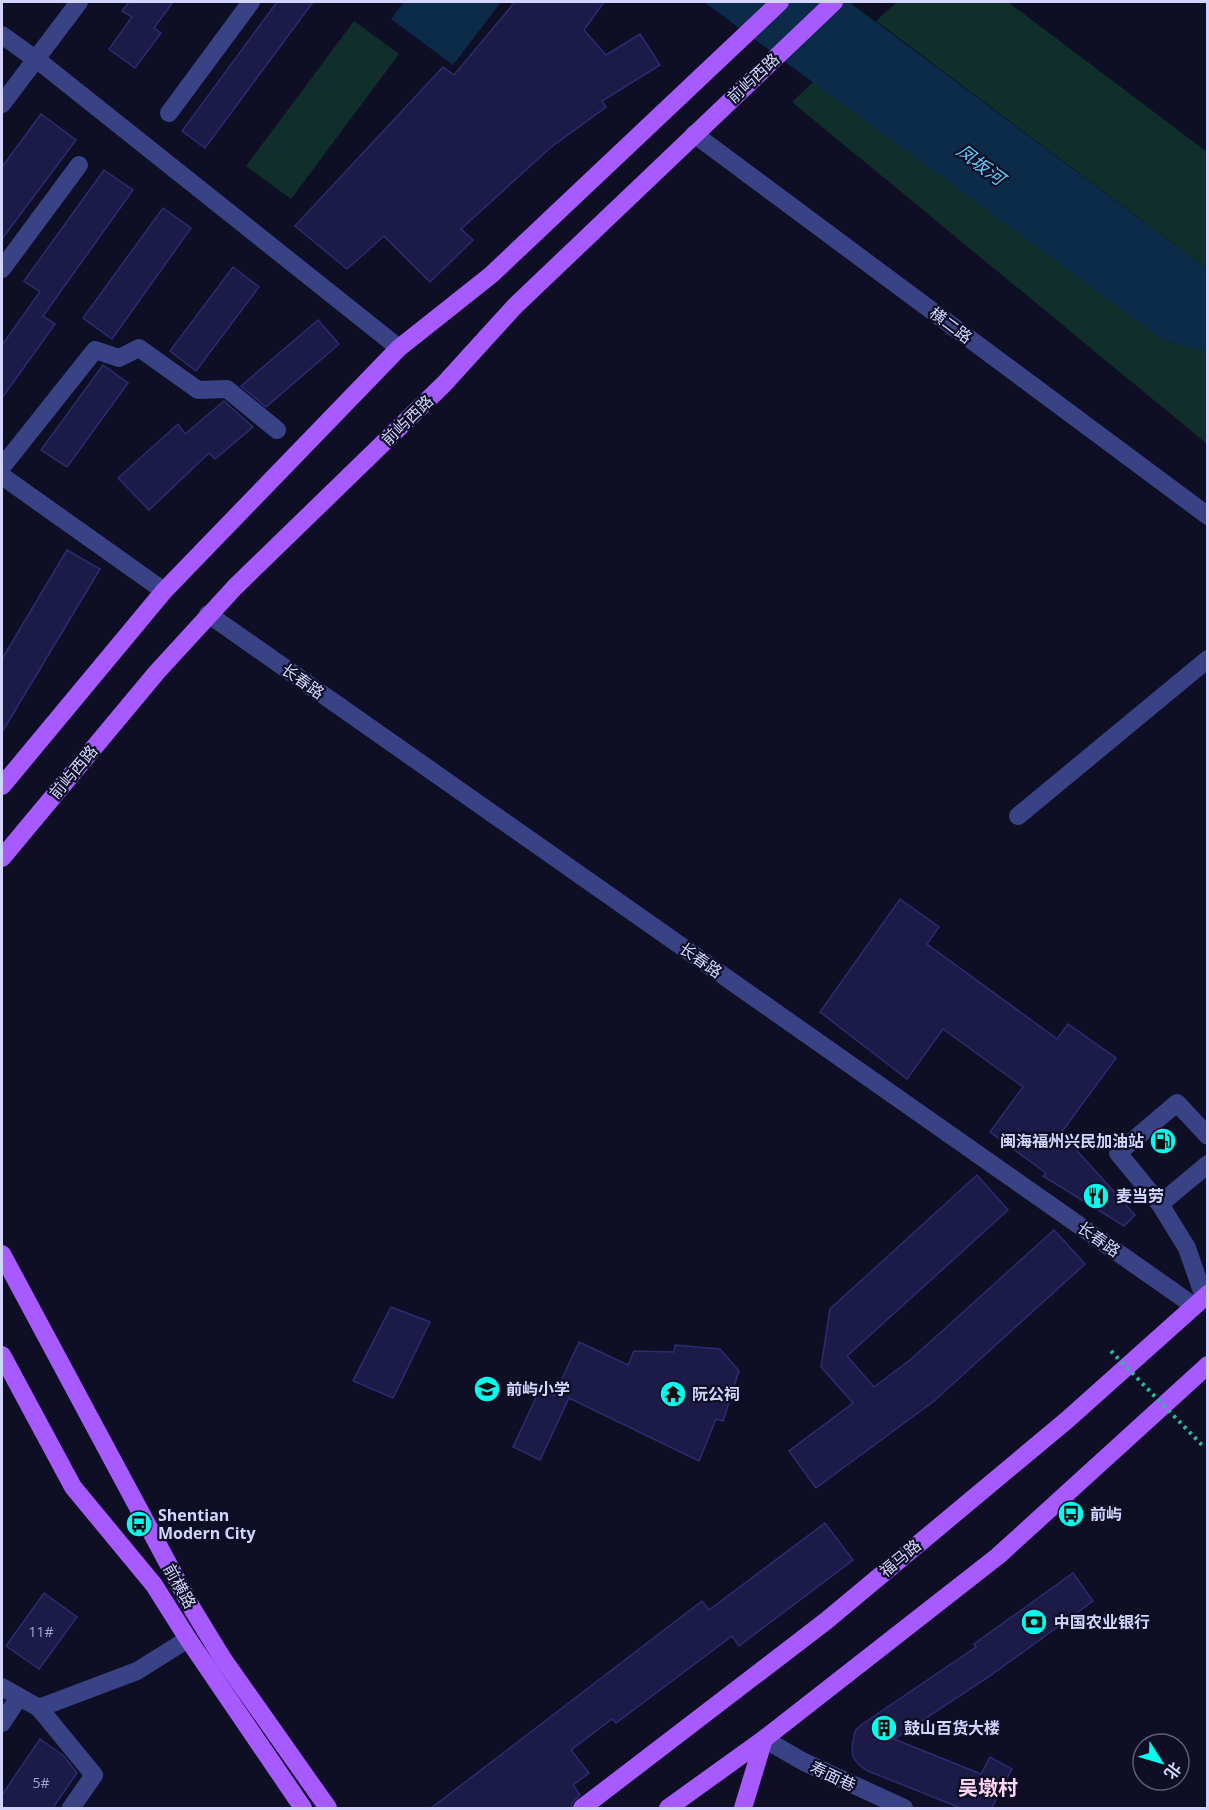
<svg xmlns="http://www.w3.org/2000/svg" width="1209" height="1810" font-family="'Open Sans','Noto Sans SC',sans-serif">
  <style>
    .green { fill: #112f2a }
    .water { fill: #0b2b48 }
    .building { fill: #1c1a47; stroke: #2e2b73; stroke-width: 1.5 }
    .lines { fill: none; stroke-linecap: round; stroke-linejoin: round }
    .minor { stroke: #384285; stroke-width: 18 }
    .major { stroke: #a75aff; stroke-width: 18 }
    .path-bridge { stroke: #2cb99a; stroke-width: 4; stroke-dasharray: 3 4.5; stroke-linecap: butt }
    .labels { text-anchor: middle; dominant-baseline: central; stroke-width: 4.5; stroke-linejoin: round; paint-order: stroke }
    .number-label { font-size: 14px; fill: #a5a6d1 }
    .street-label { font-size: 16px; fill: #d3d5ff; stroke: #0e0e25 }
    .poi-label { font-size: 16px; font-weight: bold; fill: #d3d5ff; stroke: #0e0e25; text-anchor: start }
    .water-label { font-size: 18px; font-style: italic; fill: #61cfff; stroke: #0e0e25 }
    .quarter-label { font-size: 20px; font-weight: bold; fill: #ffd5f6; stroke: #0e0e25 }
  </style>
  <rect width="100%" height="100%" fill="#0e0e25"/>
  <g class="green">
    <polygon points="897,2 1008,2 1207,152 1207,269 876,21"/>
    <polygon points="354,21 399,54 291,199 246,166"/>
    <polygon points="814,81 1163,340 1207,352 1207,444 792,102"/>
  </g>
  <g class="water">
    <polygon points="404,2 501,2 453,65 391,19"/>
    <polygon points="704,2 849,2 1207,269 1207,352 1163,340"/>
  </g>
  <g class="building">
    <polygon points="129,2 173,2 154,28 161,33 135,68 109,49 132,17 122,11"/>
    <polygon points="277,2 313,2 205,148 182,131"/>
    <polygon points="515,2 604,2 584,30 606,55 640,34 660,65 602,101 606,107 550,148 461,229 473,240 430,282 384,236 347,269 295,226 443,67 454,75"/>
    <polygon points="41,114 76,140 2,239 2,167"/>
    <polygon points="104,170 133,190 43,316 55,324 2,398 2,345 40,292 24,281"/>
    <polygon points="163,208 191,228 112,339 83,318"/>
    <polygon points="233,267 259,287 196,371 170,351"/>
    <polygon points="318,320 339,344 266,407 241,386"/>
    <polygon points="103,365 128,383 67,467 41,450"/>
    <polygon points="224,401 253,427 215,459 209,453 149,510 118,478 178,424 185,434"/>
    <polygon points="67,550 100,569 2,732 2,659"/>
    <polygon points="900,899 939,927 927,944 1057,1039 1068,1024 1116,1058 1061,1133 1135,1215 1124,1226 1043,1176 1046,1173 990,1132 1023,1087 943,1029 907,1079 820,1012"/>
    <polygon points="977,1175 1008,1210 847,1356 874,1387 910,1360 1054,1230 1085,1264 934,1401 816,1488 789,1451 853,1403 821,1367 830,1309"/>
    <polygon points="391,1307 430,1322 393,1398 353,1381"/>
    <polygon points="579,1342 628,1365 634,1351 674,1352 675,1345 720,1349 739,1371 723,1421 716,1419 699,1461 569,1398 540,1460 513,1447 540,1389 554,1396"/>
    <polygon points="825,1523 853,1560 739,1646 732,1636 616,1723 612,1719 571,1750 589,1773 573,1785 580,1795 572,1803 571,1809 430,1809 702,1601 709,1610"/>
    <polygon points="1073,1573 1093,1601 990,1676 894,1739 981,1774 990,1757 1012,1769 991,1809 963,1809 868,1771 859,1765 853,1757 852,1747 855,1731 861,1725 976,1647 974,1644"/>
    <polygon points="44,1593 77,1617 39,1669 6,1646"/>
    <polygon points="40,1739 64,1756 77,1773 52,1809 2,1809 2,1795"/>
  </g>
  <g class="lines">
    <g class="minor">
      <polyline points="2,35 45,66 399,348"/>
      <polyline points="2,104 79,2"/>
      <polyline points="169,113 251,2"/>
      <polyline points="694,134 1208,516"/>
      <polyline points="2,269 79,165"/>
      <polyline points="2,467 95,350 119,358 139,348 198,390 227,389 277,430"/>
      <polyline points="2,476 164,591"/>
      <polyline points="208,614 1194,1306"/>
      <polyline points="1018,816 1208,659"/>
      <polyline points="1160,1204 1118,1153 1177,1103 1208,1136"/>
      <polyline points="1204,1297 1187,1248 1160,1204 1208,1164"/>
      <polyline points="2,1687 39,1708 137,1671 188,1639"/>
      <polyline points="39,1708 94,1775 71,1808"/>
      <polyline points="2,1723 19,1697"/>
      <polyline points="764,1739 804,1762 904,1808"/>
    </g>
    <g class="major">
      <polyline points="2,786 164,591 399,348 491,275 780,2"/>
      <polyline points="2,858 157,672 235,587 444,384 515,306 834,2"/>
      <polyline points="2,1254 193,1610 223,1659 328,1808"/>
      <polyline points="2,1355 73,1487 154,1585 188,1639 303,1808"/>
      <polyline points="582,1808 826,1621 1067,1420 1208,1294"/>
      <polyline points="668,1808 764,1739 998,1556 1208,1365"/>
      <polyline points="743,1808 764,1739"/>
    </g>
    <polyline class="path-bridge" points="1111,1351 1202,1445"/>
  </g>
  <defs>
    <symbol id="fuel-disc" viewBox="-11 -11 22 22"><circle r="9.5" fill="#00feee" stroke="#0e0e25"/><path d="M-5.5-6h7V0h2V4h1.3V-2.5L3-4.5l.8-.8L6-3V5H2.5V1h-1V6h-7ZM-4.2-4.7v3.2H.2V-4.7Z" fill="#111"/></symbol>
    <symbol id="restaurant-disc" viewBox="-11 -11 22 22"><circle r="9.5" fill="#00feee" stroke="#0e0e25"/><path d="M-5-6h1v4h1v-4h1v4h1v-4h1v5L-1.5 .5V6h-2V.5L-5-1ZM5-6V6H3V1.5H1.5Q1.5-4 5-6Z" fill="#111"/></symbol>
    <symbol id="school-disc" viewBox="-11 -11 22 22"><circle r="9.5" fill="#00feee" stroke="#0e0e25"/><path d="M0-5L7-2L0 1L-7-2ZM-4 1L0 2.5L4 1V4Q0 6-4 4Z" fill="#111"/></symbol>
    <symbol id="temple-disc" viewBox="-11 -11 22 22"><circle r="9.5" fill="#00feee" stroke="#0e0e25"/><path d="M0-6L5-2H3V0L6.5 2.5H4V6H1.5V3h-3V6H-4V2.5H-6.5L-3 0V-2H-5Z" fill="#111"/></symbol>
    <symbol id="bus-disc" viewBox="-11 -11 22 22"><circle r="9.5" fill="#00feee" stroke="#0e0e25"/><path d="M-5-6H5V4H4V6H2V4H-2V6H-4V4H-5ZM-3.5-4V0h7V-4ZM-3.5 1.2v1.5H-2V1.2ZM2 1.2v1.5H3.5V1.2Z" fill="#111"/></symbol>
    <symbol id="bank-disc" viewBox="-11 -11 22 22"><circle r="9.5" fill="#00feee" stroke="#0e0e25"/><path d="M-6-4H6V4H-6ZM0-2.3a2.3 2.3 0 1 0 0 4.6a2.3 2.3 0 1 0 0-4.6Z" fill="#111"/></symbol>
    <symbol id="building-disc" viewBox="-11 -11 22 22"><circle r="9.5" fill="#00feee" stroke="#0e0e25"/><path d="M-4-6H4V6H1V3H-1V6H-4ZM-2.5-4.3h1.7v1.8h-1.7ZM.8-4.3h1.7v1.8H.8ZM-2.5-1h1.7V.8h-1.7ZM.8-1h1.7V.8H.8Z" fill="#111"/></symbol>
  </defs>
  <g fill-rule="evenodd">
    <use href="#fuel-disc" x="1148" y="1126" width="30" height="30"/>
    <use href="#restaurant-disc" x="1081" y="1181" width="30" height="30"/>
    <use href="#school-disc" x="472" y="1374" width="30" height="30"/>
    <use href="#temple-disc" x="658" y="1379" width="30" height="30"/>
    <use href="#bus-disc" x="1056" y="1499" width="30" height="30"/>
    <use href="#bus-disc" x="124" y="1509" width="30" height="30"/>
    <use href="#bank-disc" x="1019" y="1607" width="30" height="30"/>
    <use href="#building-disc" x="869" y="1713" width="30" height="30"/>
  </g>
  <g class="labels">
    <g class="number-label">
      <text x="41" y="1631">11#</text>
      <text x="41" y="1782">5#</text>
    </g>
    <g class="street-label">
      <text transform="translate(753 78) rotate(-43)">前屿西路</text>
      <text transform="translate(951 325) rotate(37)">横二路</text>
      <text transform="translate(407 420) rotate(-44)">前屿西路</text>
      <text transform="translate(303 681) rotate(35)">长春路</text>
      <text transform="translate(73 772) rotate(-50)">前屿西路</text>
      <text transform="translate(701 960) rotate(35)">长春路</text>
      <text transform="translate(1099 1239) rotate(35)">长春路</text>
      <text transform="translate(900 1558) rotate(-40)">福马路</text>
      <text transform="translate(180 1586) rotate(61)">前横路</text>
      <text transform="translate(833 1776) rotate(25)">寿面巷</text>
    </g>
    <g class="poi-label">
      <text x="1144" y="1141" text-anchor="end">闽海福州兴民加油站</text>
      <text x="1116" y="1196">麦当劳</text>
      <text x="506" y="1389">前屿小学</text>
      <text x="692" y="1394">阮公祠</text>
      <text x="1090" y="1514">前屿</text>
      <text x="158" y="1515">Shentian<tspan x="158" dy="18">Modern City</tspan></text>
      <text x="1054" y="1622">中国农业银行</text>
      <text x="904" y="1728">鼓山百货大楼</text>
    </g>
    <g class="water-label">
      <text transform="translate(981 164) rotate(37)">凤坂河</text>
    </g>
    <g class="quarter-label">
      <text x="988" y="1787">吴墩村</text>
    </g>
  </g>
  <rect width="1209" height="1810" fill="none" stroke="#d3d5ff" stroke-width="6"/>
  <g transform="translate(1161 1762) rotate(127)"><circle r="28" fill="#0e0e25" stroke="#5d5e7c" stroke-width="1.5"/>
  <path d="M0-4.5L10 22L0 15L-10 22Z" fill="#00feee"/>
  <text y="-9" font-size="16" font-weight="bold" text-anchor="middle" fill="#d3d5ff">北</text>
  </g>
</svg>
